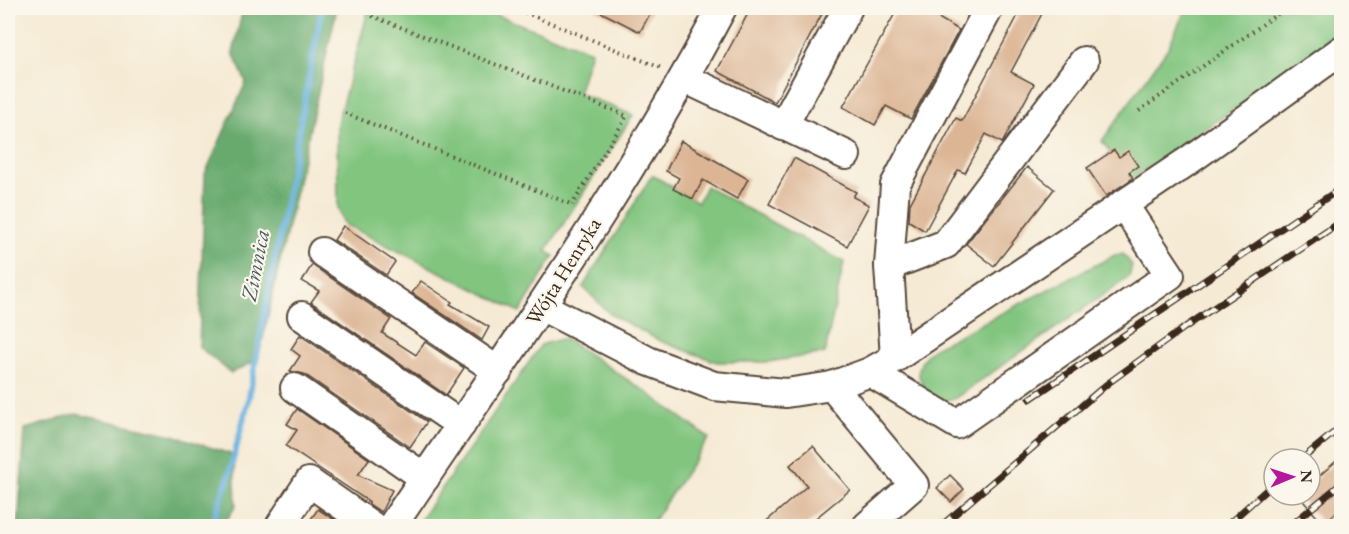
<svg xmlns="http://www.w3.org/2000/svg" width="1349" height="534" font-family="'EB Garamond',serif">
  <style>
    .green { fill: #81c57f; stroke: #5e784e; stroke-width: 1.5 }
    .forest { fill: #68aa6e; stroke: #526a46; stroke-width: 1.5 }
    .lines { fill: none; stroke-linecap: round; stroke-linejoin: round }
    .stream { stroke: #67b1e0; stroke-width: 6 }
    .building { fill: #dcb594 }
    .minor-casing { stroke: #574739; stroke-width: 32 }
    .path { stroke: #574739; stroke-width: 4; stroke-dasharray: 1.5 4.5; stroke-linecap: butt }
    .minor { stroke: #fff; stroke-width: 28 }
    .rail-casing { stroke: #3b2a1e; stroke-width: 7 }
    .rail { stroke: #fbf7ec; stroke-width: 4.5; stroke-dasharray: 14; stroke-linecap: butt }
    .labels { text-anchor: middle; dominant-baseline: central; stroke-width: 4.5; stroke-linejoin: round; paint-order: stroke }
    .street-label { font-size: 21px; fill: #3b2a1e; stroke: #fbf7ec }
    .water-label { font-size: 22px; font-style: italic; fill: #4a5962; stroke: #fbf7ec }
  </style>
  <rect width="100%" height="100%" fill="#fbf7ec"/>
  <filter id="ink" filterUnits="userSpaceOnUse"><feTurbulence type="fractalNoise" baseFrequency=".0167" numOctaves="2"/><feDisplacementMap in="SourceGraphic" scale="12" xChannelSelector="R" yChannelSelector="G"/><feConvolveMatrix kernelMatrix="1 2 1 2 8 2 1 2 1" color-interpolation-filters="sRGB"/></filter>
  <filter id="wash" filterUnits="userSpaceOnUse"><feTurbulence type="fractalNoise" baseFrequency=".008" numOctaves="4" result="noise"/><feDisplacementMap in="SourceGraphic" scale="24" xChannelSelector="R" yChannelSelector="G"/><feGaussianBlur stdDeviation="1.35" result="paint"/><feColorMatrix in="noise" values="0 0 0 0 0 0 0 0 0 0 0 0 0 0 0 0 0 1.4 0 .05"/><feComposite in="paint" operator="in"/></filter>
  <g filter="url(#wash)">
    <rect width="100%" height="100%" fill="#f5ead4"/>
    <g class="green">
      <polygon points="369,8 478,8 591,51 578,93 633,115 546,251 554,256 520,312 344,224 338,208 337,123"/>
      <polygon points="1186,8 1341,8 1341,36 1130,180 1102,141 1168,48"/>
      <polygon points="652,175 698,202 706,186 844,262 825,353 768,362 717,362 660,341 610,314 583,287"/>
      <path d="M1123 254 1132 265 1129 277 954 399 940 401C918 387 910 369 932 349L1115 255Z"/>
      <polygon points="564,338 645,391 709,438 650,526 416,526 541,345"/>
    </g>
    <g class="forest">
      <polygon points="243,8 337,8 258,360 231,373 199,347 205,174 246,82 233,53"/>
      <polygon points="76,414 173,435 234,455 236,505 223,526 18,526 25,429"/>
    </g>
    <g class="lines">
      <polyline class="stream" points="211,526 228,479 248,402 322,8"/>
    </g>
    <g id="blocks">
      <g class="building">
        <polygon points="593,8 653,8 640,32"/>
        <polygon points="751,8 825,8 775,102 717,71"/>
        <polygon points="898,8 940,8 935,16 959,30 911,119 886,106 875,125 843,107"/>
        <polygon points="1022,8 1045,8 1011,72 1034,84 1002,143 986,134 965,173 958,170 925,231 909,221 910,204 956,118 962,121"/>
        <polygon points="681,141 748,179 737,199 703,180 693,199 673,189 679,178 666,171"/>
        <polygon points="1114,150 1119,157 1128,151 1138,166 1129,172 1133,178 1106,196 1087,168"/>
        <polygon points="794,158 856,192 853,197 869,205 847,246 769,204"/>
        <polygon points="1027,167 1054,189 994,266 966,244"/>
        <polygon points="343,226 395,262 386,275 334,240"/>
        <polygon points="312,265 391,319 382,333 416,355 425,342 464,368 446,395 311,302 319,291 302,281"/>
        <polygon points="421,281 452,302 450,304 489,327 482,340 412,293"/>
        <polygon points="300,335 427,422 410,447 304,374 290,371 300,356 291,349"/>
        <polygon points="297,409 369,459 358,475 392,490 381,512 369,504 369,502 286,446 297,430 287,424"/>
        <polygon points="813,446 850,490 806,526 761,526 807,486 790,465"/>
        <polygon points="1341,457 1341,508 1323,524 1298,495 1310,495 1310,484"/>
        <polygon points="950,475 964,489 951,502 937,488"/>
        <polygon points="318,509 344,526 306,526"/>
      </g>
    </g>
  </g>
  <g filter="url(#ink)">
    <use href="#blocks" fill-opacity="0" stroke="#574739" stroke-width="1.5"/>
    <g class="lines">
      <defs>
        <g id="minor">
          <polyline points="684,78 846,155"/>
          <polyline points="783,126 848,8"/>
          <polyline points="322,252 498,371"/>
          <polyline points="889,266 946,244 1084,61"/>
          <polyline points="541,306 648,361 714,386 786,393 832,386 870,372 895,358 1188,161 1342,50"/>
          <polyline points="302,316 461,425"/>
          <polyline points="895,358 889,266 895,185 989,8"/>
          <polyline points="870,372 957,424 1170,275 1123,204"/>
          <polyline points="832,386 914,485 867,526"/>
          <polyline points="295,388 425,478"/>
          <polyline points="280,526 309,482 372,526"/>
          <path d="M392 526C506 357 626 189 722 8"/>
        </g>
      </defs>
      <use href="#minor" class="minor-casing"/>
      <g class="path">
        <polyline points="514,8 661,68"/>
        <polyline points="1341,8 1342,8"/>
        <polyline points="372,16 627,116 572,205"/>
        <polyline points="1139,111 1286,8"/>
        <polyline points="345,113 573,205"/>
      </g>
      <use href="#minor" class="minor"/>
      <defs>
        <g id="rail">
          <polyline points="1030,399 1338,190"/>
          <polyline points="1302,459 1342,426"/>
          <polyline points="941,526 1107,384 1184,328 1342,221"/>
          <polyline points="1226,526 1274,483"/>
          <polyline points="1290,526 1342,483"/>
        </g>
      </defs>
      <use href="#rail" class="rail-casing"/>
      <use href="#rail" class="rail"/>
    </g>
  </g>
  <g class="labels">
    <g class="street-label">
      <text transform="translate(563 271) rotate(-58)">Wójta Henryka</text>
    </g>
    <g class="water-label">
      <text transform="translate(255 265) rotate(-79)">Zimnica</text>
    </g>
  </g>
  <rect width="1349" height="534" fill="none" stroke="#fbf7ec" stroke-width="30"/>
  <g transform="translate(1292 477) rotate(88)"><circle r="28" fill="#fbf7ec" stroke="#aea59a" stroke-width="1.5"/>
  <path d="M0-4.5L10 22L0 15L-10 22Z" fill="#b5179e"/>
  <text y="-9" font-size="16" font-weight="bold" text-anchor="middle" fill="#3b2a1e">N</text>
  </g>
</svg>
